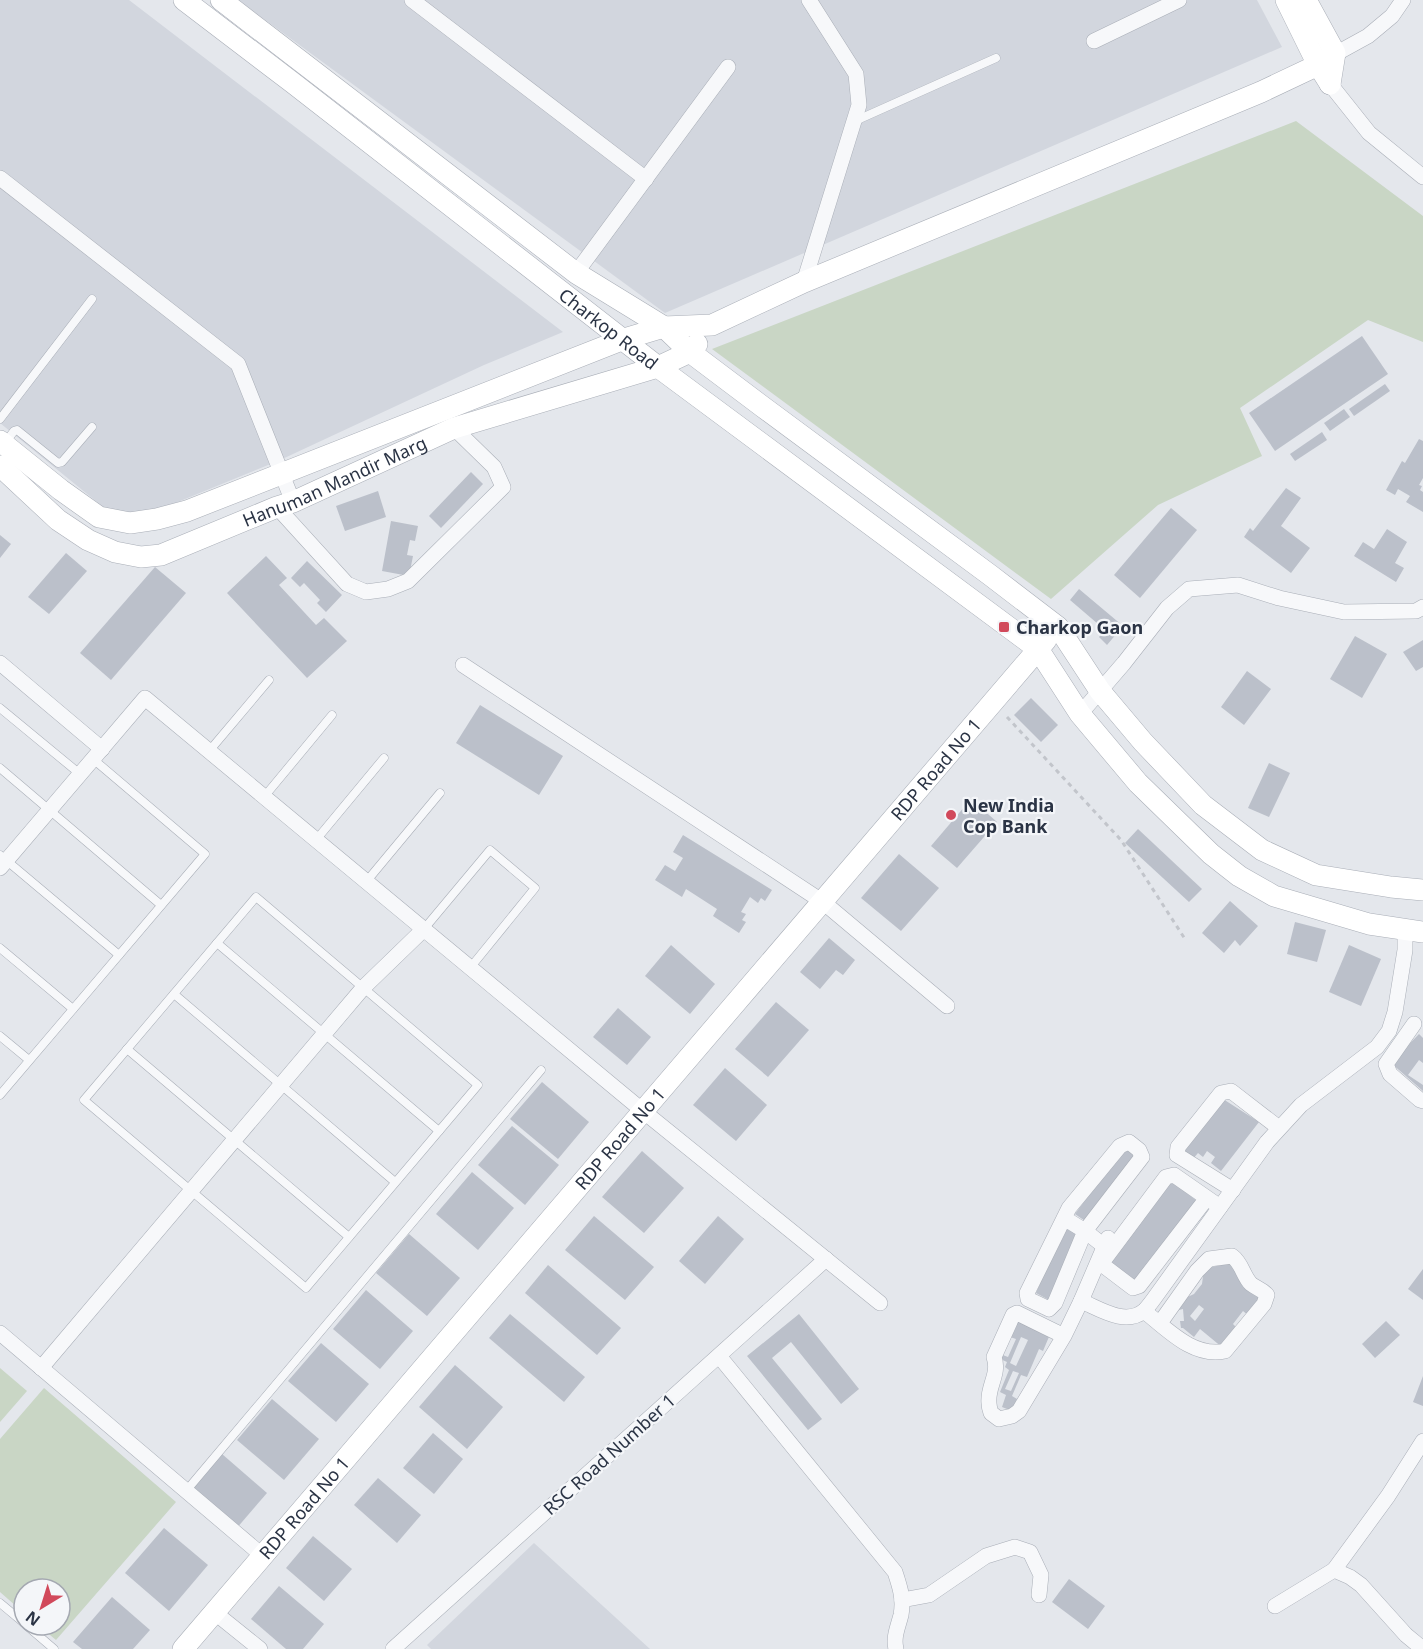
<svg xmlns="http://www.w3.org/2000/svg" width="1423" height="1649" font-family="'Noto Sans',sans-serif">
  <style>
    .built { fill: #d2d6de }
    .green { fill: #c9d6c5 }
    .building { fill: #bbc0ca; fill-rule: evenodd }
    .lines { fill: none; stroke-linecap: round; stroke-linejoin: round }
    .lane-casing { stroke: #a9aeb7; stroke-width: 9 }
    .street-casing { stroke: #a9aeb7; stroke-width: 16 }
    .secondary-casing { stroke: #a9aeb7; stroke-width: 22 }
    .path { stroke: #c2c5cb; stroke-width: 3; stroke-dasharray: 4.5 4.5; stroke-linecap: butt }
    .lane { stroke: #f7f8fa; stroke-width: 8 }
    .street { stroke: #f7f8fa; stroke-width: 15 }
    .secondary { stroke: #fff; stroke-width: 21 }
    .poi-dot { fill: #d1495b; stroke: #f4f6f9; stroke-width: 2 }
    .labels { text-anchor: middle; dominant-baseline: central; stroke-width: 4.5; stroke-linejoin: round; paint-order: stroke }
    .street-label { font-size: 18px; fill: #2b3445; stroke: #f4f6f9 }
    .poi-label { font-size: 18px; font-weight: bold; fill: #2b3445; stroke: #f4f6f9; text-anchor: start }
  </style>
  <rect width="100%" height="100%" fill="#e4e7ec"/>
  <g class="built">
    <polygon points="0,0 129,0 563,332 484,365 278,461 124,524 0,423"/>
    <polygon points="238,0 1257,0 1282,47 665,313"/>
    <polygon points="534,1543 650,1649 431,1649 427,1645"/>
  </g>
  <g class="green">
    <polygon points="1296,121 1423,216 1423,342 1368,320 1240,408 1262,456 1158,505 1051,599 712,349"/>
    <polygon points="0,1368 27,1391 0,1422"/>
    <polygon points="44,1388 176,1502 56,1640 38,1625 60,1625 60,1589 24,1589 24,1613 0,1592 0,1439"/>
  </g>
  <g class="building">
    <polygon points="1362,336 1388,374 1275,451 1249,413"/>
    <polygon points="1385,384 1390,391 1354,416 1349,409"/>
    <polygon points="1344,409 1350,417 1330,431 1324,423"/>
    <polygon points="1322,432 1327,440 1295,461 1290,454"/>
    <polygon points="1419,439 1423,441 1423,478 1419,485 1422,486 1420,490 1423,492 1423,512 1406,502 1410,496 1398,489 1395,495 1386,490 1402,461 1405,463"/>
    <polygon points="471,472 483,484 441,528 429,516"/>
    <polygon points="1286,488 1301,498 1281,526 1310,548 1291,573 1244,537 1250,528 1253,531"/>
    <polygon points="378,491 386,517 345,531 336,506"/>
    <polygon points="1171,508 1197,530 1140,598 1114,575"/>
    <polygon points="391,521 418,526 415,541 410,540 407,555 413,556 409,576 382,571"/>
    <polygon points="1387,529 1407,542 1395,563 1404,568 1396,582 1354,556 1363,542 1374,549"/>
    <polygon points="0,535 11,544 0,558"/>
    <polygon points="66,553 87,571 49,614 28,597"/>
    <polygon points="266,556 287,578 279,585 316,625 324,618 347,641 307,678 227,593"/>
    <polygon points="307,561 342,595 326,612 317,603 320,600 304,583 300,587 291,578"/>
    <polygon points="155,567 186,593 111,680 80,653"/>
    <polygon points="1079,589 1123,626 1107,645 1099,637 1105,630 1070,600"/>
    <polygon points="1355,636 1387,654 1362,698 1330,679"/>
    <polygon points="1423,640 1423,667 1416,671 1403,652"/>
    <polygon points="1247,671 1271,689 1244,725 1221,707"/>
    <polygon points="1031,698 1058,725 1041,742 1014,715"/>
    <polygon points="480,705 563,756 539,795 456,743"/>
    <polygon points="1269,763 1290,773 1269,817 1248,808"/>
    <polygon points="971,799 997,822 957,868 931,846"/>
    <polygon points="1138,829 1202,889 1189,902 1125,843"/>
    <polygon points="683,835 772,890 765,901 761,898 758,903 750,897 741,912 746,914 742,920 746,922 739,933 713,916 717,909 686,889 682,897 655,880 665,865 675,871 683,858 673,852"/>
    <polygon points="899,854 939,888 901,931 861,898"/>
    <polygon points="1230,901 1258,926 1240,946 1235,940 1224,953 1202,933"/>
    <polygon points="1295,922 1326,930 1317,962 1287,954"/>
    <polygon points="829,938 855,960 843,975 836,970 820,989 800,972"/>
    <polygon points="671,945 715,984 690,1014 645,976"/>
    <polygon points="1349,945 1381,959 1361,1006 1329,992"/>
    <polygon points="776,1002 809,1030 768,1077 735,1049"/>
    <polygon points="618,1008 651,1037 627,1065 593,1037"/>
    <polygon points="1419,1034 1423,1038 1423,1063 1419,1060 1408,1075 1423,1085 1423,1091 1391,1063"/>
    <polygon points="725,1068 767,1105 736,1141 693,1105"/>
    <polygon points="542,1082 589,1122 558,1159 510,1119"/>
    <polygon points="1223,1099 1259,1122 1221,1171 1211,1163 1215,1157 1207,1151 1203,1157 1198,1153 1192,1160 1182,1152"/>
    <polygon points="512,1126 559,1165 525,1205 478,1165"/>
    <polygon points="1126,1146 1138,1156 1088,1223 1075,1214"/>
    <polygon points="642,1151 684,1188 644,1233 602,1197"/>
    <polygon points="472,1172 514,1208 478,1250 436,1214"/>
    <polygon points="1170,1180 1197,1201 1134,1282 1108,1263"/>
    <polygon points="594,1216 654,1267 625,1300 565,1250"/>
    <polygon points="718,1216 744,1239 705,1284 679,1261"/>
    <polygon points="1064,1228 1078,1234 1049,1300 1036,1293"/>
    <polygon points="409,1234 460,1278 427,1316 376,1273"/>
    <path d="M1234 1262 1243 1287 1262 1295 1249 1316 1243 1311 1233 1324 1238 1329 1223 1348 1200 1329 1194 1337 1183 1328H1181L1180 1321H1184L1183 1309 1179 1310V1301L1194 1294 1202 1284 1204 1269ZM1199 1305 1204 1309 1195 1321 1190 1316Z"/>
    <polygon points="548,1265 621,1328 597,1355 525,1293"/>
    <polygon points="1423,1269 1423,1300 1408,1289"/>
    <polygon points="366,1290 413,1331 380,1369 333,1329"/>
    <polygon points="510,1314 585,1377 564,1402 489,1338"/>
    <polygon points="799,1314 859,1389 841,1404 791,1342 772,1358 822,1419 808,1430 747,1356"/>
    <path d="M1016 1317 1051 1332 1043 1351 1039 1349 1027 1377 1021 1375 1012 1396 1017 1399 1012 1411 1002 1407 1006 1395 1000 1392 1009 1370 1005 1367 1007 1362 998 1358 1000 1354 1008 1357 1016 1339 1010 1337ZM1021 1337 1028 1340 1016 1366 1010 1363ZM1013 1371 1019 1373 1011 1391 1005 1389Z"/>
    <polygon points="1386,1321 1400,1335 1375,1358 1362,1344"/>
    <polygon points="321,1343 369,1384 336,1422 288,1381"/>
    <polygon points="455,1365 503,1407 467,1449 419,1407"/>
    <polygon points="1423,1376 1423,1406 1413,1402"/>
    <polygon points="272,1399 319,1439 284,1480 237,1440"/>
    <polygon points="433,1433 463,1459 434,1494 403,1468"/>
    <polygon points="222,1454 267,1493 236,1529 191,1490"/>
    <polygon points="378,1478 421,1515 397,1543 354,1505"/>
    <polygon points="164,1528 208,1565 169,1611 125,1573"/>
    <polygon points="313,1536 352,1569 324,1601 286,1568"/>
    <polygon points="1069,1579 1105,1606 1088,1629 1052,1602"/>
    <polygon points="279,1586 324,1624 303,1649 286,1649 251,1619"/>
    <polygon points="112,1597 150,1630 133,1649 82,1649 73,1642"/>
  </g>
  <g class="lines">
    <defs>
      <g id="lane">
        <polyline points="855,121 996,58"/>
        <polyline points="0,419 92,299"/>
        <polyline points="5,443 14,431 17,430 58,463 62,462 92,427"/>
        <polyline points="0,708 80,774"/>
        <polyline points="210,750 269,680"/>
        <polyline points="0,768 161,905"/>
        <polyline points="264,797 332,715"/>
        <polyline points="316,840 384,758"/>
        <polyline points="0,855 119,955"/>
        <polyline points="366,882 440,793"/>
        <polygon points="256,897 478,1085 306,1288 84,1100"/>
        <polyline points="424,929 490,850 535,888 470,968"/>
        <polyline points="217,943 439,1131"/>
        <polyline points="0,948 73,1009"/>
        <polyline points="174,994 395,1182"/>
        <polyline points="0,1036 29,1060"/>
        <polyline points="127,1049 349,1237"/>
        <polyline points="0,1095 205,854 93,759"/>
        <polyline points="186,1491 541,1070"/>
        <polyline points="0,1603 24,1623"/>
        <polyline points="26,1625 54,1649"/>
      </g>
      <g id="street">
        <polyline points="412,0 646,179"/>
        <polyline points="1094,41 1179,0"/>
        <polyline points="1328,58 1368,36 1392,16 1403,0"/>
        <polyline points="1330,84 1369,133 1423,177"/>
        <polyline points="0,178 238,364 293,502"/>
        <polyline points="576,273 728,67"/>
        <polyline points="804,282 859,105 856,74 809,0"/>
        <polyline points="277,507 347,584 366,592 388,589 408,581 503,487 494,467 454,428"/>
        <polyline points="0,663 102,749"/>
        <polyline points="463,665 823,902 947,1006"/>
        <polyline points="1080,714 1124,663 1167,608 1189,589 1238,585 1279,598 1344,612 1416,611 1423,607"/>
        <polyline points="0,868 145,698 643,1111 880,1303"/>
        <polyline points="1414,1024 1386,1064 1390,1074 1420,1100 1423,1101"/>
        <polyline points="1233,1190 1177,1155 1178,1147 1221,1093 1231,1091 1279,1128"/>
        <polyline points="1207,1198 1139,1286 1133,1288 1104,1266 1104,1260 1166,1177 1174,1175 1220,1207"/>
        <polyline points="1064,1218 1085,1231 1142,1157 1139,1150 1129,1142 1120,1146 1069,1208 1027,1293 1028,1299 1049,1309 1055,1303 1085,1231 1104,1246"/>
        <path d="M1081 1301C1100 1309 1125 1326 1144 1311 1147 1308 1150 1304 1153 1300L1267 1142 1301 1105 1377 1047 1389 1031 1395 1012 1405 950V929"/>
        <path d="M1144 1311C1167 1329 1193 1358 1225 1351L1264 1304 1267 1295C1262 1289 1256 1288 1251 1284 1243 1276 1242 1263 1232 1256L1209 1259 1197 1271 1160 1323"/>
        <polyline points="0,1333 263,1556"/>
        <path d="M1064 1336 1017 1313 1013 1315 994 1357C1000 1374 987 1387 989 1403 989 1407 990 1410 991 1413L999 1419 1012 1416 1019 1411 1064 1336 1081 1301 1108 1238"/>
        <path d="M719 1356 895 1572C900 1587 904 1599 901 1615 898 1627 893 1637 896 1649"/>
        <polyline points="41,1368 363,988 424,929"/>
        <polyline points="1334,1570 1388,1496 1423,1441"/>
        <polyline points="902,1600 929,1595 986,1556 1015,1547 1030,1552 1041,1575 1039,1595"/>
        <polyline points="1275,1606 1334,1570 1350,1577 1361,1585 1406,1635 1423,1649"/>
        <polyline points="214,1612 260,1649"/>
        <polyline points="393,1649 826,1259"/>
      </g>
      <g id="secondary">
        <path id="s1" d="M184 0 293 83 658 367 1038 649 1080 714 1138 783 1211 854 1239 876 1274 896 1369 924 1423 932"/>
        <polyline points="221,0 576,273 664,327 690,352 763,407 990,575 1058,627 1100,691 1143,742 1203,805 1262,850 1316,875 1391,887 1423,890"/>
        <polyline points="1286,0 1318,65 1330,84"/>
        <polyline points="1306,0 1335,53 1330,84"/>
        <polyline points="0,441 61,490 99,517 130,523 157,519 187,511 624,339 664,327 712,325 804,282 1261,92 1318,65"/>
        <path id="s2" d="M0 466 58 520 88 540 115 552 141 557 161 555 277 507 293 502 454 428 658 367 690 352 697 344"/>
        <path id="s3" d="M183 1649 1046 640"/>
      </g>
    </defs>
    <use href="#lane" class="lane-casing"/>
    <use href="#street" class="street-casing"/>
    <use href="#secondary" class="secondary-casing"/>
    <polyline class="path" points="1007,717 1121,840 1185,939"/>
    <use href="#lane" class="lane"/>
    <use href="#street" class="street"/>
    <use href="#secondary" class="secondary"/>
  </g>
  <g class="poi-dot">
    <rect x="998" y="621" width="12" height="12" rx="3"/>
    <circle cx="951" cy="815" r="6"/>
  </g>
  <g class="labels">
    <g class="street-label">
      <text stroke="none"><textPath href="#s1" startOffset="537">Charkop Road</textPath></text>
      <text stroke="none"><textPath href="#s2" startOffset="380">Hanuman Mandir Marg</textPath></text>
      <text stroke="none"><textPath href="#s3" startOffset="1158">RDP Road No 1</textPath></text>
      <text stroke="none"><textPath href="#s3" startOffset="672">RDP Road No 1</textPath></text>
      <text transform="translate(609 1454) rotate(-42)">RSC Road Number 1</text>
      <text stroke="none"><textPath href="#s3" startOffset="186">RDP Road No 1</textPath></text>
    </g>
    <g class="poi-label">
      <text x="1016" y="627">Charkop Gaon</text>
      <text x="963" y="805">New India<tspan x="963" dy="21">Cop Bank</tspan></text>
    </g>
  </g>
  <g transform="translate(42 1607) rotate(218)"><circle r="28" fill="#f4f6f9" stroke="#a4a8b1" stroke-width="1.5"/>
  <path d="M0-4.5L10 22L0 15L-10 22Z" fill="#d1495b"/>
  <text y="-9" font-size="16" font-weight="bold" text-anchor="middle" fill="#2b3445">N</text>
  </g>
</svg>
